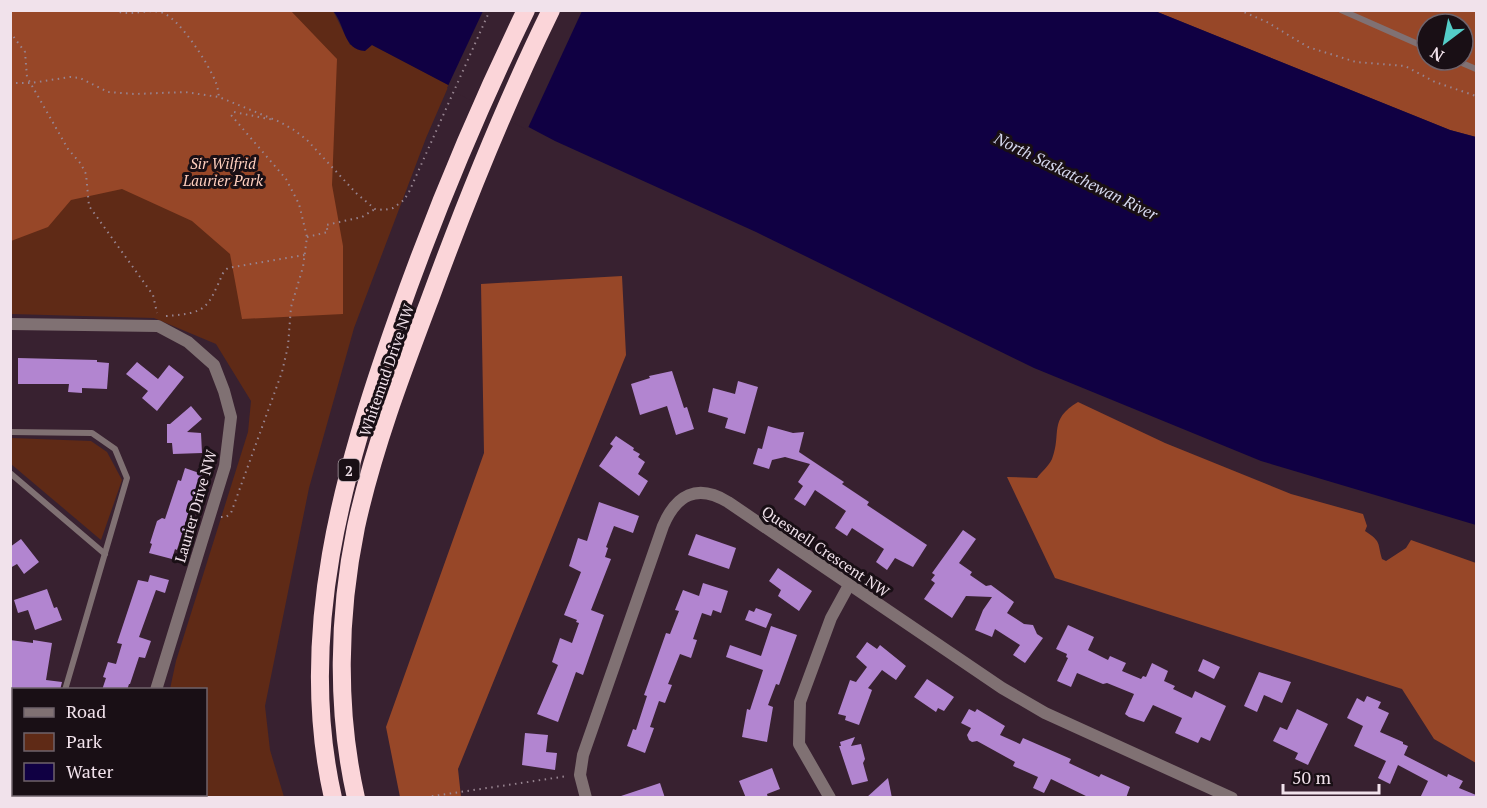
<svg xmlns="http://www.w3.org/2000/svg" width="1487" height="808" font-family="'PT Serif',serif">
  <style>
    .green { fill: #5f2a16 }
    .forest { fill: #974728; fill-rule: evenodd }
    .water { fill: #100043 }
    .pier { fill: #382130 }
    .building { fill: #b285d0 }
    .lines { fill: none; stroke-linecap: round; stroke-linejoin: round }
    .path { stroke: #978490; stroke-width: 2; stroke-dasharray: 1.5 4.5; stroke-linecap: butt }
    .lane { stroke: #807173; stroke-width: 6 }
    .street { stroke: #807173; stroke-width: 12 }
    .highway { stroke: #fbd5d9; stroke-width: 18 }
    .labels { text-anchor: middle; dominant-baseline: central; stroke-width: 6; stroke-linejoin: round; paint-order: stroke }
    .shield { fill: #190f15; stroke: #b0a3ab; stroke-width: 1.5 }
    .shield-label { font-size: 14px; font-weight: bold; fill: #f1e2eb }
    .park-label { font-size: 15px; font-style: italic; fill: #fecebd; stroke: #190f15 }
    .street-label { font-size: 15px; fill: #f1e2eb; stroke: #190f15 }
    .water-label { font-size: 16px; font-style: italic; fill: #d5d7ed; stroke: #190f15 }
  </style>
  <rect width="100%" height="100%" fill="#382130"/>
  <g class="green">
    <polygon points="11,11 333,11 350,45 372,45 449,85 426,138 354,328 309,488 265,706 270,750 284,797 175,798 175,795 206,794 206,690 170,689 176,661 248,432 251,401 216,344 154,318 11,314"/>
    <polygon points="11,438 91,441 107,452 122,480 101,540 11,464"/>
  </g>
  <g class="forest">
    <polygon points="10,11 291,11 337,59 332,185 343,246 343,314 242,319 230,254 192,221 122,189 71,200 48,227 11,241"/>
    <path d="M1155 11H1476V137L1450 130ZM1427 24H1463V60H1427Z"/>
    <polygon points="622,276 626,355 458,769 461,797 400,797 386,727 484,453 481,284"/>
    <path d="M1078 402 1165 443 1291 494 1363 514 1367 526 1365 531C1382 542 1377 543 1382 559L1386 561 1406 548 1411 540 1476 563V763L1434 739 1402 689 1055 578 1007 477 1037 478C1041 472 1049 466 1052 459 1062 433 1048 420 1078 402Z"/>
  </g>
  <path class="water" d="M333 11H1155L1450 130 1476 137V525L1261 461 1034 368 756 232 555 141 372 45 365 51C343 50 345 24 333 11Z"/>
  <polygon class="pier" points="483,11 582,11 527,130 447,88"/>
  <g class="building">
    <polygon points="18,358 97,360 97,362 109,363 107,389 82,388 82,393 68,392 69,384 18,384"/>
    <polygon points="137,362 158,379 169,365 184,377 157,411 142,398 148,391 126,374"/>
    <polygon points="672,371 684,408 687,407 694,429 676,435 667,406 640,415 631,384 650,378 649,376"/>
    <polygon points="738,381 758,387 745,434 725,428 728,418 708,412 713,388 735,394"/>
    <polygon points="191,406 202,419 187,432 201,433 202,453 173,454 172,443 167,443 167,424 170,424"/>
    <polygon points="768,426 793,433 804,432 799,452 844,482 842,484 869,502 867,505 927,545 913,567 895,558 887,570 876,562 884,549 852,528 847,536 835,528 846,511 815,490 805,506 794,499 803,486 798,482 810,464 785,457 772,460 769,469 753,464 758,448 762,449"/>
    <polygon points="616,436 634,448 633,450 640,454 638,457 645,462 638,474 648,481 639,496 599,466 613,446 610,444"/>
    <polygon points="185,468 202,474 198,486 202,488 194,510 190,508 177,550 175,549 172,559 149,553 152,544 150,543 157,521 162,518 165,519 178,480 181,481"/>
    <polygon points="599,502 639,516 633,533 614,526 606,547 608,548 605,557 611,559 591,610 604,615 583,675 576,672 558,722 537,714 558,665 552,662 560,638 572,643 579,623 576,622 577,620 564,615 581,572 569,566 578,538 587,541"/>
    <polygon points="963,530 976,539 959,563 972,572 970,575 986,586 991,585 1014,602 1007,613 1024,624 1033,625 1037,634 1043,638 1025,663 1013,655 1020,645 995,629 992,637 975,630 983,610 992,597 966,596 952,618 924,599 935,583 931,580 935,575 932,573"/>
    <polygon points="696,534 736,548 729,569 688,555"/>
    <polygon points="21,539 39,562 24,574 17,564 10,568 10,547"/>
    <polygon points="778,568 812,591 799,611 778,596 781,590 769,581"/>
    <polygon points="150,575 169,580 165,593 156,590 139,637 151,641 145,658 139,657 130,684 129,684 127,690 102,690 106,678 103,677 108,662 116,664 122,644 117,643 138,580 148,582"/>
    <polygon points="703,583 728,591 721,613 713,610 711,616 702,613 693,639 697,640 691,658 680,654 668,684 672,685 665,703 659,701 650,727 654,728 645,753 627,746 633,729 636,730 647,696 644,695 666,633 670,634 679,611 675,610 683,590 699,596"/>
    <polygon points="47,589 54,608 57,607 62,620 35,630 28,610 18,613 14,600"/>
    <polygon points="756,608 772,614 766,628 745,620 749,610 754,612"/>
    <polygon points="1068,625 1094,637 1088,650 1108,660 1110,656 1126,663 1122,671 1141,679 1143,676 1146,677 1152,663 1168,671 1164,681 1175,686 1173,689 1192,698 1195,691 1226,706 1210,741 1201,737 1198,743 1175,733 1182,718 1153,705 1144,722 1129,717 1125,714 1134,694 1107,683 1103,684 1077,673 1071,687 1057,681 1068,658 1066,657 1067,654 1056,649"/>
    <polygon points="771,626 797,635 779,685 776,684 768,705 773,707 767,742 742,737 747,709 750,710 763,670 726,657 730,645 761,656"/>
    <polygon points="10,640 33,643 33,640 52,643 46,680 62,682 60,690 10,690 12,661 10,661"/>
    <polygon points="867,642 877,649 880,645 906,666 896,680 882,670 868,688 872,690 859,725 845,720 846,716 838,714 850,680 856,682 867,667 856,657"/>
    <polygon points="1203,659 1220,667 1214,679 1198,671"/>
    <polygon points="1259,672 1291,682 1282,703 1264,695 1257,712 1244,706"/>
    <polygon points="927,679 954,697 944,711 938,708 936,712 914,697"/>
    <polygon points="1367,696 1381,702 1378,708 1389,713 1380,732 1403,742 1403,744 1408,746 1404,755 1447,777 1448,774 1463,781 1459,788 1476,795 1476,798 1420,798 1428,781 1398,765 1390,784 1378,778 1386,761 1354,746 1363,726 1347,718 1357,698 1364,702"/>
    <polygon points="969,709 975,712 977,709 1005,726 1000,735 1020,744 1023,738 1071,759 1069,763 1099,777 1101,774 1130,787 1126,798 1090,798 1051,779 1044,793 1033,788 1038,777 1013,766 1015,762 977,741 972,742 969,740 967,735 971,728 961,723"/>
    <polygon points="1297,709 1328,724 1308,765 1295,759 1298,753 1273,741 1280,727 1287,730"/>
    <polygon points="525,733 548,735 546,752 557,753 555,770 522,765"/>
    <polygon points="855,737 851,746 861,744 865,759 863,763 868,781 852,785 839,746 841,746 840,742"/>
    <polygon points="772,768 780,789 767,794 768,798 746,798 739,781"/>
    <polygon points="888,778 892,798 866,798"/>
    <polygon points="660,783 665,798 621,798 621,796"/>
  </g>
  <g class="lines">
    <g class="path">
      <path d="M114 10C130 17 144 9 160 12 178 15 210 66 216 83 218 87 218 92 219 97"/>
      <polyline points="1239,10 1267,22 1308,47 1356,62 1405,66 1435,82 1476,96"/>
      <polyline points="10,32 25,52 27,77 68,149 81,164 86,174 89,206 153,295 157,313"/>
      <polyline points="10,83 31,83 70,77 80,78 108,92 135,94 185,92 219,97 280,122 294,130 307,140 356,193 375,209 384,210 393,208 404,200 409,192 490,10"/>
      <polyline points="307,237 328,232 326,225 362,217 375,209"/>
      <path d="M166 316C209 313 207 308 224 271L228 268 305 255"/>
      <polyline points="221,517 226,517 231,513 282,372 288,346 291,307 303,267 307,237 299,204 286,179 231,115 234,112 274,120"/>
      <polyline points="420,798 568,776"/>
    </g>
    <g class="lane">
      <polyline points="1341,10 1427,48"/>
      <polyline points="1455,60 1476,69"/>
      <polyline points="10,432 92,433 115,449 127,478 65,690"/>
      <polyline points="10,473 105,554"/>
      <polyline points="72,794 73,798"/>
    </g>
    <g class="street">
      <polyline points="10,324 158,326 188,342 214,365 224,391 231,417 225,466 156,690"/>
      <polyline points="164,794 164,798"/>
      <path d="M586 798 580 775 583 755 663 526C676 495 697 483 728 502L1002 688 1045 713 1232 798"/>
      <polyline points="830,798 799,744 800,702 831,618 849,585"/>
    </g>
    <g class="highway">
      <path d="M333 798C296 635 343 472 397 319 434 214 477 111 526 10"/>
      <path d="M356 798C336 710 338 615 356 527 373 449 402 373 430 299 466 201 505 104 551 10"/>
    </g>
  </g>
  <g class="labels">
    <rect class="shield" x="338.5" y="459" width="21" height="22" rx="4.5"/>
    <g class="shield-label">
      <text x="349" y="470">2</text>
    </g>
    <g class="park-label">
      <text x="223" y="163">Sir Wilfrid<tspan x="223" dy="17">Laurier Park</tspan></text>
    </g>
    <g class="street-label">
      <text transform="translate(386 370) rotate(-71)">Whitemud Drive NW</text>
      <text transform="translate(195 506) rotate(-74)">Laurier Drive NW</text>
      <text transform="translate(826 551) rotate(34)">Quesnell Crescent NW</text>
    </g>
    <g class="water-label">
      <text transform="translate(1076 176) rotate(26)">North Saskatchewan River</text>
    </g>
  </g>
  <rect width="1487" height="808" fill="none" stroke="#f1e2eb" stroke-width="24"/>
  <rect x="12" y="688" width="195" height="108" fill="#190f15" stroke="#6f636b" stroke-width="1.5"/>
  <rect x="24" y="708" width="30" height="9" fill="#807173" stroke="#6f636b" stroke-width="1.5"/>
  <text x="66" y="718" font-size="18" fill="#f1e2eb">Road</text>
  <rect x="24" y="733" width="30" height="18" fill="#5f2a16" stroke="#6f636b" stroke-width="1.5"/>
  <text x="66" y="748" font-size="18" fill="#f1e2eb">Park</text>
  <rect x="24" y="763" width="30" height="18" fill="#100043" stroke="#6f636b" stroke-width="1.5"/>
  <text x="66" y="778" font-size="18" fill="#f1e2eb">Water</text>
  <g transform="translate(1445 42) rotate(212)"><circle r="28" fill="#190f15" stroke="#6f636b" stroke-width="1.5"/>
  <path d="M0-4.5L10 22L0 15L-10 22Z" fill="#54cdc8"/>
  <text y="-9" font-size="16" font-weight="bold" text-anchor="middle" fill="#f1e2eb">N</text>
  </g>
  <path d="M1283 784v9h96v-9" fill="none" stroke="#f1e2eb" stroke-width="3"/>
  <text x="1292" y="784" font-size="18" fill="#f1e2eb" stroke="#190f15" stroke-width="4.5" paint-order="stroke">50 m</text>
</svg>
